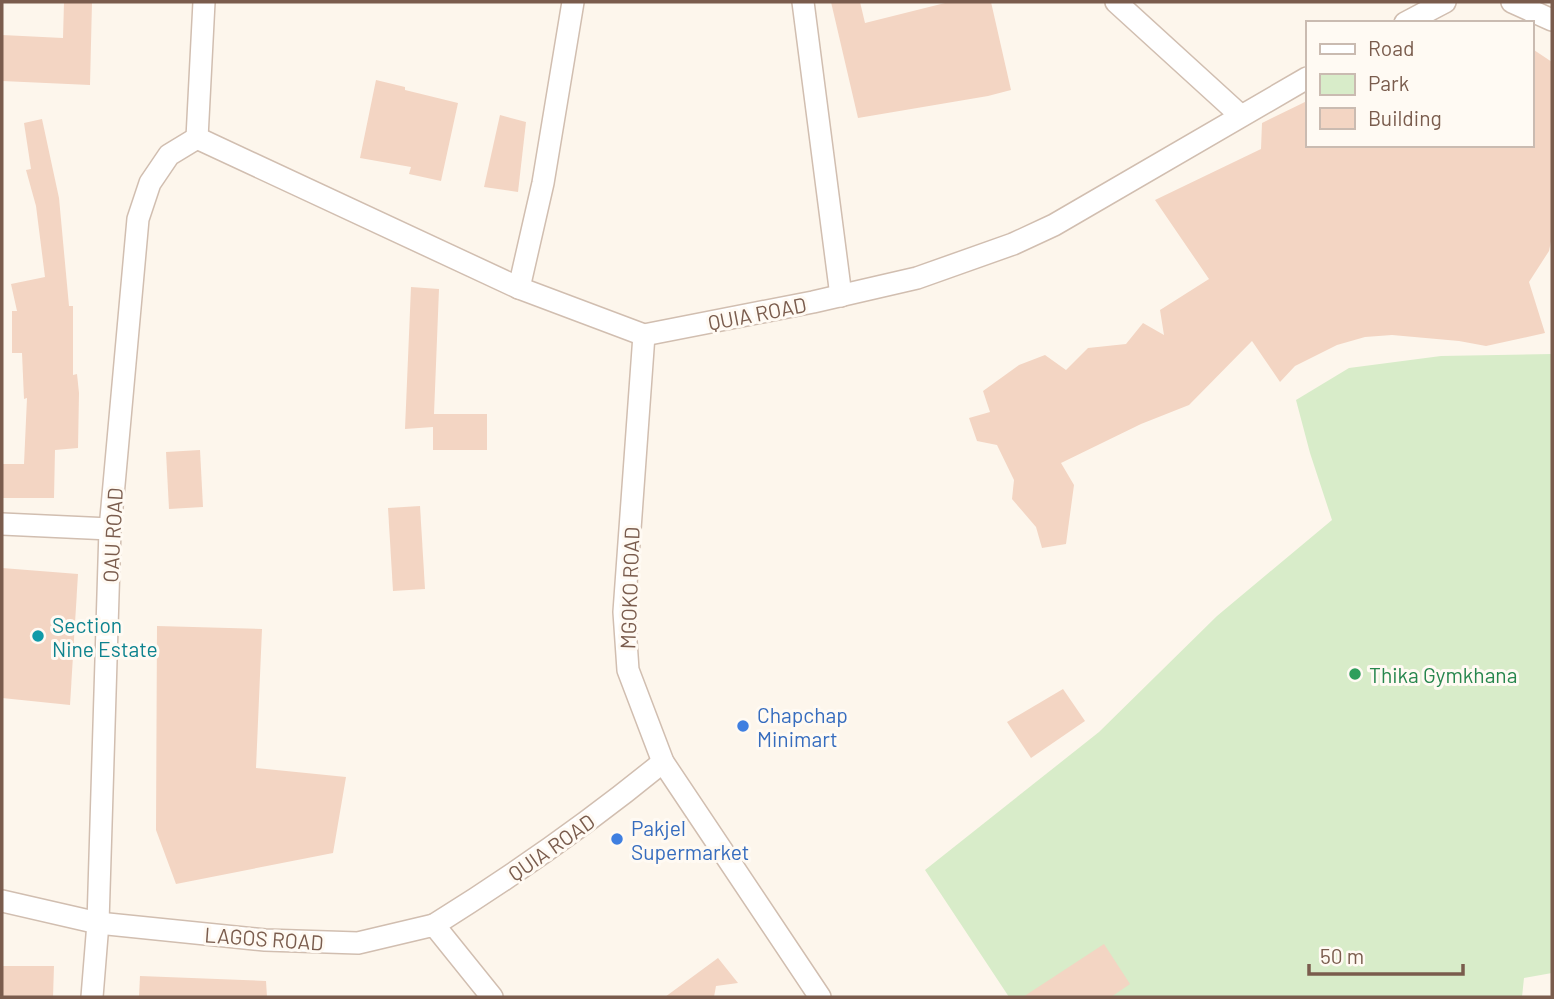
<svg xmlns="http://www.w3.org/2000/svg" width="1554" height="999" font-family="Barlow,sans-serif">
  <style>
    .green { fill: #d8ecc9 }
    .building { fill: #f3d5c3 }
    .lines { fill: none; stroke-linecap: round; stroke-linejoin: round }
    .minor-casing { stroke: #d1beb0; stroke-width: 24 }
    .minor { stroke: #fff; stroke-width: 21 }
    .culture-dot { fill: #0f9aa8; stroke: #fffaf3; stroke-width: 2.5 }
    .leisure-dot { fill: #2e9e5b; stroke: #fffaf3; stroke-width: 2.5 }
    .shop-dot { fill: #3f7fe0; stroke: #fffaf3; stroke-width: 2.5 }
    .labels { text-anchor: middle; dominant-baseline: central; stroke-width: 6; stroke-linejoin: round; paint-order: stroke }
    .street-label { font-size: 21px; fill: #7a5c4d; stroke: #fffaf3 }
    .culture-label { font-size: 21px; fill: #0d838f; stroke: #fffaf3; text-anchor: start }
    .leisure-label { font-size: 21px; fill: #27864d; stroke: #fffaf3; text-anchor: start }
    .shop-label { font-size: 21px; fill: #366cbe; stroke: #fffaf3; text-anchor: start }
  </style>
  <rect width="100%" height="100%" fill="#fdf6ec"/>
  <polygon class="green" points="1552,354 1552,973 1524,978 1522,997 1009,997 925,870 1099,732 1217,616 1332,520 1310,453 1296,400 1349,368 1441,356"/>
  <g class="building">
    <polygon points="64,2 92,2 90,85 2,81 2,35 63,38"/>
    <polygon points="831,2 860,2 865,23 949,2 991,2 1011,90 988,96 858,118"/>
    <polygon points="1531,48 1552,62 1552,236 1549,251 1529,282 1545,333 1486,346 1459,341 1392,335 1365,337 1337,345 1295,366 1280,382 1252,341 1189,405 1141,424 1061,463 1074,485 1066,544 1042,548 1036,527 1012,499 1014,480 997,445 977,441 969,418 990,412 983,391 1019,365 1045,355 1066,370 1088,348 1126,344 1143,323 1164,335 1160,310 1209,279 1155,200 1261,149 1262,123 1307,101 1307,145 1531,145"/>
    <polygon points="376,80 405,87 405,90 458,103 441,181 409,174 411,167 360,158"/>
    <polygon points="500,115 526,122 518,192 484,187"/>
    <polygon points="42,119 59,198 69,306 73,306 73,375 77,374 79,393 78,448 55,450 54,498 2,498 2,464 24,464 27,398 24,399 22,353 12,353 12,311 17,311 11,284 45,277 36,206 26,170 31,169 24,123"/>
    <polygon points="411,287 439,289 434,414 487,414 487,450 433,450 433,427 405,429"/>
    <polygon points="200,450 203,507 169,509 166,452"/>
    <polygon points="420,506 425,589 393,591 388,508"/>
    <polygon points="2,568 78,574 70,705 2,698"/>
    <polygon points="157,626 262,629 256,768 346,777 333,853 176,884 156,830"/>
    <polygon points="1063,689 1085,721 1031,758 1007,722"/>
    <polygon points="1104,944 1130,984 1111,997 1023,997"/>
    <polygon points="718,958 738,983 716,986 714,997 665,997"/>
    <polygon points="2,966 54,966 53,997 2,997"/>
    <polygon points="140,976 266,981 267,997 139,997"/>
  </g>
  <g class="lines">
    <defs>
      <g id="minor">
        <polyline points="803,2 841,296"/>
        <polyline points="1116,2 1240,115"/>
        <polyline points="1512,2 1552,20"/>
        <polyline points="1405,23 1445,2"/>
        <polyline points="197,138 519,288 644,335 813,302 917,278 1013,244 1054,225 1307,78"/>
        <polyline points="197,138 204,2"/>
        <polyline points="519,288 543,183 573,2"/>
        <polyline points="644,335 624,612 628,670 663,762 820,997"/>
        <polyline points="2,524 110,529"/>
        <polyline points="2,901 98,923 265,940 358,943 434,925 492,997"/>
        <path d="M434 925C514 875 590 822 663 762"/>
        <polyline points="92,997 98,923 110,529 138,219 150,183 169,155 197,138"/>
      </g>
    </defs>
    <use href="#minor" class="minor-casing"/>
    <use href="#minor" class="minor"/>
  </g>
  <circle class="culture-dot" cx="38" cy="636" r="7"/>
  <circle class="leisure-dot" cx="1355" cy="674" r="7"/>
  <g class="shop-dot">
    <circle cx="743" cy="726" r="7"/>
    <circle cx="617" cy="839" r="7"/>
  </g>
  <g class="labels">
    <g class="street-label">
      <text transform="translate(757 313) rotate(-11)">QUIA ROAD</text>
      <text transform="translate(112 535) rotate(-87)">OAU ROAD</text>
      <text transform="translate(629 588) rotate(-88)">MGOKO ROAD</text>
      <text transform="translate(551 847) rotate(-35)">QUIA ROAD</text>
      <text transform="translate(264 938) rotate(4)">LAGOS ROAD</text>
    </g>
    <g class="culture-label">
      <text x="52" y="624">Section<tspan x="52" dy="24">Nine Estate</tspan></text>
    </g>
    <g class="leisure-label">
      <text x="1369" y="674">Thika Gymkhana</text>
    </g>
    <g class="shop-label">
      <text x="757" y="714">Chapchap<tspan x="757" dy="24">Minimart</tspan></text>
      <text x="631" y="827">Pakjel<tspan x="631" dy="24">Supermarket</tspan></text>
    </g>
  </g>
  <rect width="1554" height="999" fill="none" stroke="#7a5c4d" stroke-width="7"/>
  <rect x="1306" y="21" width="228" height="126" fill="#fffaf3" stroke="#cabbb1" stroke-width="2"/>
  <rect x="1320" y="44" width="35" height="10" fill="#ffffff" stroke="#cabbb1" stroke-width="2"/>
  <text x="1368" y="56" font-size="21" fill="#7a5c4d">Road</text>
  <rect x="1320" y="74" width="35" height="21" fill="#d8ecc9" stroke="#cabbb1" stroke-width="2"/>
  <text x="1368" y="91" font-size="21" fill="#7a5c4d">Park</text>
  <rect x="1320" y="108" width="35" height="21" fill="#f3d5c3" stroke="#cabbb1" stroke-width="2"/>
  <text x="1368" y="126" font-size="21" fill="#7a5c4d">Building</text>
  <path d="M1309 964v10h154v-10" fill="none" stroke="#7a5c4d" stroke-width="3.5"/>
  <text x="1320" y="964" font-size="21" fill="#7a5c4d" stroke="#fffaf3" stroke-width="5" paint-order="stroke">50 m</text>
</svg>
